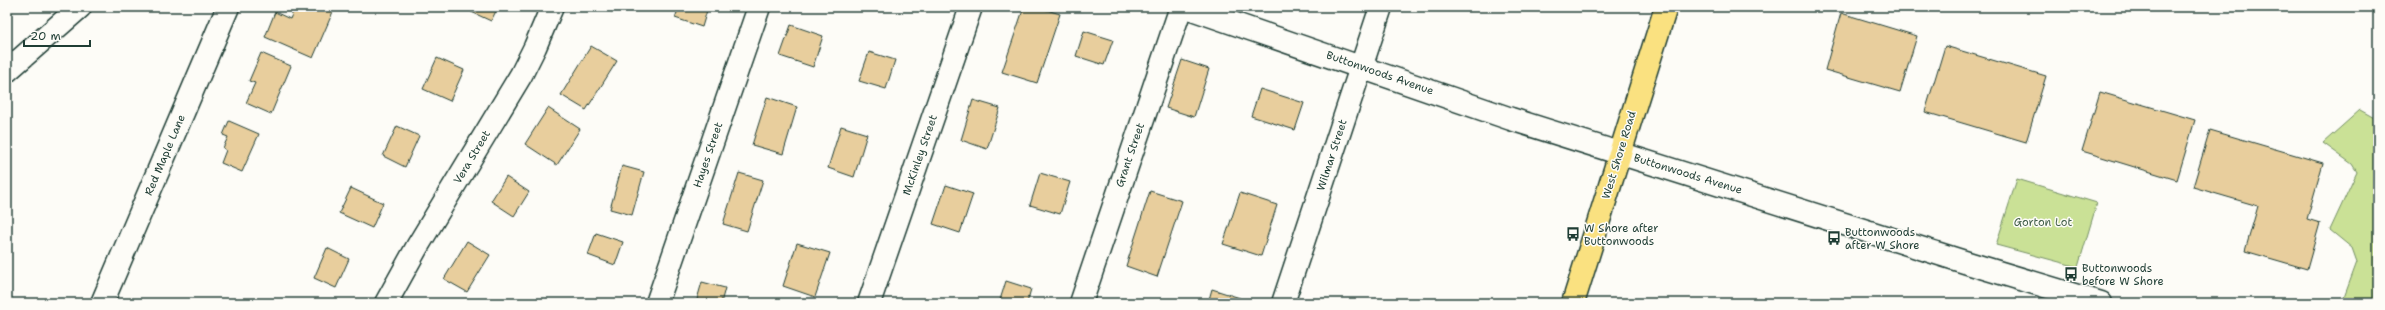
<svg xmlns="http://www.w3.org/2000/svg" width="2385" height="310" font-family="'Shantell Sans',sans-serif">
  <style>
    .green { fill: #cae196; stroke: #748f65 }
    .building { fill: #e8ce9d; stroke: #1f3d34 }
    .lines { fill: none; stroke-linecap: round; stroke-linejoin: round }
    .street-casing { stroke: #1f3d34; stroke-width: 25 }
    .secondary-casing { stroke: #1f3d34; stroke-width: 25 }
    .primary-casing { stroke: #1f3d34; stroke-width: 25 }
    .street { stroke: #fdfcf7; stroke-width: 22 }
    .secondary { stroke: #fdfcf7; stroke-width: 22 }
    .primary { stroke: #fae180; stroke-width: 22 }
    .labels { text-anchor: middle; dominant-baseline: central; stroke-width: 3; stroke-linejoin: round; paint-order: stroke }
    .street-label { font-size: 11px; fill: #1f3d34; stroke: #fdfcf7 }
    .park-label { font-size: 11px; fill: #415e48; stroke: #fdfcf7 }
    .poi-label { font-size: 11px; fill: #1f3d34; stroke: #fdfcf7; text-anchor: start }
  </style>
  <rect width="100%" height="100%" fill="#fdfcf7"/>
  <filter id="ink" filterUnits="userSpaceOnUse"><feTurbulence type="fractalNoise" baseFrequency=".025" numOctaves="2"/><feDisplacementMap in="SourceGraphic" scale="8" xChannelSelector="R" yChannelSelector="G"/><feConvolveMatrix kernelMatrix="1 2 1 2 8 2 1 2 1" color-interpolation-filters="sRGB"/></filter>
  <g filter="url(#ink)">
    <g class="green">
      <polygon points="2360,110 2378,120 2378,303 2342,303 2357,262 2352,248 2330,230 2357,172 2352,164 2323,143"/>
      <polygon points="2017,179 2097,203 2078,267 1996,245"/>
    </g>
    <g class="building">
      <polygon points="295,7 335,7 313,58 265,37 275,12 290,19"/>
      <polygon points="466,7 498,7 491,21 465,9"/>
      <polygon points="595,7 613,7 612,12"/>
      <polygon points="679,7 708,7 702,27 675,18"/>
      <polygon points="1024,7 1037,7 1060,14 1037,83 1002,72"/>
      <polygon points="1841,13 1917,36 1900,92 1825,70"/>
      <polygon points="791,25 823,36 813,67 780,56"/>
      <polygon points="1084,31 1113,40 1104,65 1076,56"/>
      <polygon points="591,46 617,61 586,110 561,95"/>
      <polygon points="1945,46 2046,76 2026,142 1925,112"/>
      <polygon points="869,52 895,60 886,89 859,81"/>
      <polygon points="261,53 291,66 271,114 246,103 255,83 249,81"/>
      <polygon points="437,58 464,70 450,101 423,89"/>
      <polygon points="1182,60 1209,69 1194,117 1166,108"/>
      <polygon points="1260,89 1304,103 1295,130 1251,116"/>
      <polygon points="2100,92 2195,120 2177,180 2082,151"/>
      <polygon points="767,97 797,107 783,154 752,145"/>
      <polygon points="973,100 1000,108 987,149 961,140"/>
      <polygon points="548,108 580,129 557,165 525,144"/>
      <polygon points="229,121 259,134 242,172 221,163 226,150 223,148 228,137 223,135"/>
      <polygon points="397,126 419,136 405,167 383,156"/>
      <polygon points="841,126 867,134 854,177 828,168"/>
      <polygon points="2210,130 2323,163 2307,219 2320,223 2307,269 2245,251 2258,206 2193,187"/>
      <polygon points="622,166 644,172 632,215 610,209"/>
      <polygon points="739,173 763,180 747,231 723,224"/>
      <polygon points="1040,173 1070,182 1060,214 1030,205"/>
      <polygon points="506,177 529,192 514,216 491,201"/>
      <polygon points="946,185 973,194 960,233 933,224"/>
      <polygon points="351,188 383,203 372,228 339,213"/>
      <polygon points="1150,191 1182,201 1157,277 1126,266"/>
      <polygon points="1240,193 1277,205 1261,256 1223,244"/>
      <polygon points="596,233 623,242 615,265 588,255"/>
      <polygon points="467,241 490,255 467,292 444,279"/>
      <polygon points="797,243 830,253 815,297 783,286"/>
      <polygon points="327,248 349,259 336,288 314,278"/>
      <polygon points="1006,281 1031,289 1027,303 999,303"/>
      <polygon points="702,282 725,288 721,303 696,303"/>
      <polygon points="1212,289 1240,298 1238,303 1208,303"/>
      <polygon points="1116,299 1130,303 1115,303"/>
    </g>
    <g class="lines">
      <defs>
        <g id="street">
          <polyline points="7,71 80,7"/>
          <polyline points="102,303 228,7"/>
          <polyline points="386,303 417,247 521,75 535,47 552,7"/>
          <polyline points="657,303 759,7"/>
          <polyline points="869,303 971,7"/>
          <polyline points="1081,303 1181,7"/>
          <polyline points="1283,303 1381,7"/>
        </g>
        <polyline id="secondary" points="1186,7 1511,119 1971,264 2101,303"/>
        <polyline id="primary" points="1573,303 1666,7"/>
      </defs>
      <use href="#street" class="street-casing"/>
      <use href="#secondary" class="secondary-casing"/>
      <use href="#primary" class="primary-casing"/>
      <use href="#street" class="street"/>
      <use href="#secondary" class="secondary"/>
      <use href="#primary" class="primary"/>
    </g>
  </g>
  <defs>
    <symbol id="bus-bare" viewBox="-9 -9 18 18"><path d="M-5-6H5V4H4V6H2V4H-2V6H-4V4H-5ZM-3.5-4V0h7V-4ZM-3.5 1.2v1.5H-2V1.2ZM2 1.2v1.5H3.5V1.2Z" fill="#1f3d34" stroke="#fdfcf7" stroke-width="2.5" paint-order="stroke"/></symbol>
  </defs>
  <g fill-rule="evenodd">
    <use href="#bus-bare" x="1563" y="224" width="20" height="20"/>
    <use href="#bus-bare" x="1824" y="228" width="20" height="20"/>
    <use href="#bus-bare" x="2061" y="264" width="20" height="20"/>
  </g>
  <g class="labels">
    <g class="street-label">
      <text transform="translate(1380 73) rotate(19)">Buttonwoods Avenue</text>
      <text transform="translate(165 155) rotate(-67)">Red Maple Lane</text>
      <text transform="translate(708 155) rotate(-71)">Hayes Street</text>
      <text transform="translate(920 155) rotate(-71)">McKinley Street</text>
      <text transform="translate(1130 155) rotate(-71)">Grant Street</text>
      <text transform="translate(1332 155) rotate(-72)">Wilmar Street</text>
      <text transform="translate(1619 155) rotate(-73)">West Shore Road</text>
      <text transform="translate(472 157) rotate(-59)">Vera Street</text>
      <text transform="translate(1688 174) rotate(17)">Buttonwoods Avenue</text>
    </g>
    <g class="park-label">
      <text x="2043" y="222">Gorton Lot</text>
    </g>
    <g class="poi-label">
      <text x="1584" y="228">W Shore after<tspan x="1584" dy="13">Buttonwoods</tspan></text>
      <text x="1845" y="232">Buttonwoods<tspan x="1845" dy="13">after W Shore</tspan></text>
      <text x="2082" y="268">Buttonwoods<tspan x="2082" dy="13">before W Shore</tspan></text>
    </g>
  </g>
  <rect width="2385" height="310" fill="none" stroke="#fdfcf7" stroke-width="24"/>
  <rect x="12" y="12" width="2361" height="286" fill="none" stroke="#1f3d34" stroke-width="1.5" filter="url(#ink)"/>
  <path d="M24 40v6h66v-6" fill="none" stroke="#1f3d34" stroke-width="2"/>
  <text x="30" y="40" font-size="12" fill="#1f3d34" stroke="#fdfcf7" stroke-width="3" paint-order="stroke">20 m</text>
</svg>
